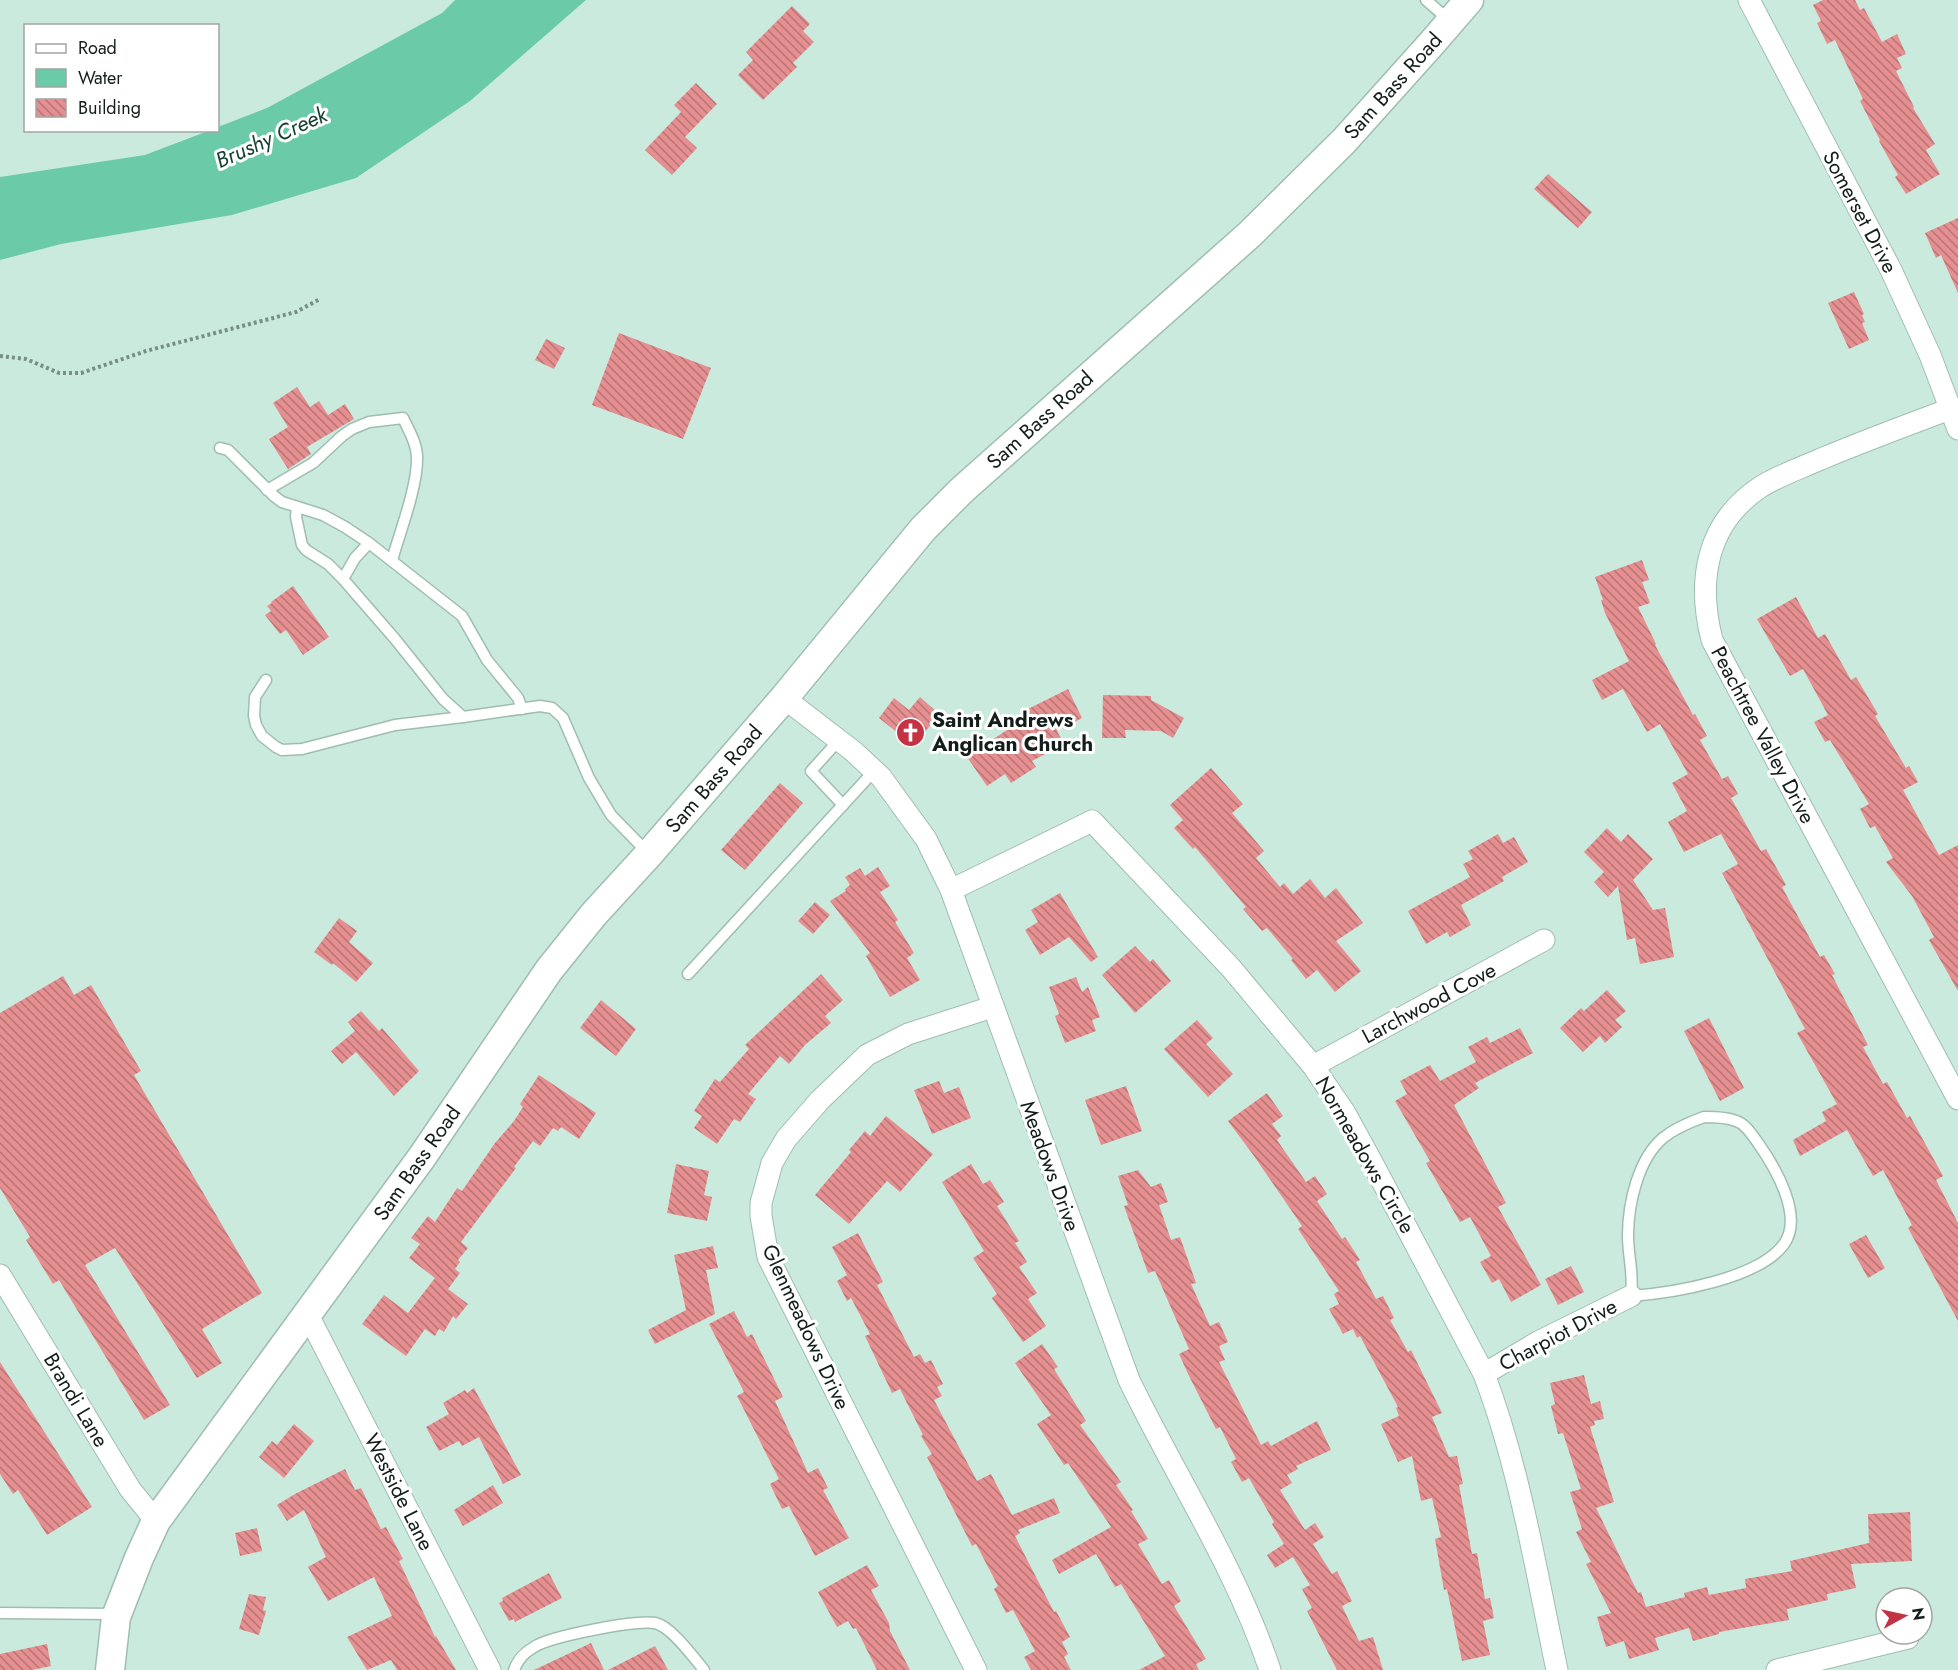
<svg xmlns="http://www.w3.org/2000/svg" width="1958" height="1670" font-family="Jost,sans-serif">
  <style>
    .water { fill: #6bcba9 }
    .building { fill: url(#building-back-hatch) }
    .lines { fill: none; stroke-linecap: round; stroke-linejoin: round }
    .service-casing { stroke: #9fbdb1; stroke-width: 13 }
    .minor-casing { stroke: #9fbdb1; stroke-width: 23 }
    .secondary-casing { stroke: #9fbdb1; stroke-width: 31 }
    .path { stroke: #788e86; stroke-width: 4; stroke-dasharray: 3 3; stroke-linecap: butt }
    .service { stroke: #fff; stroke-width: 10 }
    .minor { stroke: #fff; stroke-width: 21 }
    .secondary { stroke: #fff; stroke-width: 28 }
    .labels { text-anchor: middle; dominant-baseline: central; stroke-width: 6; stroke-linejoin: round; paint-order: stroke }
    .street-label { font-size: 21px; fill: #131e1a; stroke: #fff }
    .poi-label { font-size: 21px; font-weight: bold; fill: #131e1a; stroke: #fff; text-anchor: start }
    .water-label { font-size: 22px; font-style: italic; fill: #164133; stroke: #fff }
  </style>
  <defs>
    <pattern id="building-back-hatch" width="6" height="6" patternUnits="userSpaceOnUse" patternTransform="scale(1.5)"><rect width="6" height="6" fill="#e58f90"/><path d="M-1 5l2 2M0 0l6 6M5-1l2 2" fill="none" stroke="#b87475"/></pattern>
  </defs>
  <rect width="100%" height="100%" fill="#cbeade"/>
  <polygon class="water" points="455,0 586,0 470,101 356,178 232,215 61,244 0,260 0,177 145,155 208,131 218,130 218,127 267,108 442,13"/>
  <g class="building">
    <polygon points="1823,0 1855,0 1860,10 1864,8 1882,42 1897,34 1906,54 1897,58 1902,68 1896,71 1914,107 1913,108 1935,144 1926,150 1940,174 1906,194 1895,177 1898,175 1879,141 1880,140 1860,101 1863,99 1835,40 1827,44 1817,23 1821,21 1813,5"/>
    <polygon points="792,6 810,24 803,31 814,42 793,63 797,67 763,100 738,75 753,60 746,52"/>
    <polygon points="696,83 717,104 685,137 697,148 672,175 645,150 681,112 674,105"/>
    <polygon points="1548,174 1592,212 1578,228 1534,189"/>
    <polygon points="1958,218 1958,293 1941,255 1936,258 1925,233"/>
    <polygon points="1854,292 1864,314 1862,315 1865,322 1862,323 1869,340 1849,349 1828,303"/>
    <polygon points="619,333 711,368 683,439 592,405"/>
    <polygon points="546,339 565,348 554,369 535,360"/>
    <polygon points="297,387 310,407 319,401 328,415 345,404 354,419 307,447 311,454 288,469 269,439 288,427 273,403"/>
    <polygon points="1642,560 1649,580 1642,582 1650,603 1638,607 1656,644 1655,645 1693,715 1695,714 1707,736 1700,740 1722,779 1728,776 1738,794 1731,798 1761,851 1766,849 1786,885 1782,887 1820,957 1824,955 1835,974 1832,975 1868,1045 1863,1047 1883,1084 1887,1082 1907,1118 1910,1116 1943,1176 1936,1180 1958,1223 1958,1321 1908,1228 1912,1225 1883,1170 1873,1176 1847,1130 1800,1156 1793,1140 1826,1121 1822,1112 1837,1104 1797,1033 1805,1029 1722,873 1738,864 1721,834 1684,852 1668,822 1687,811 1672,783 1688,774 1660,724 1647,732 1623,689 1602,700 1592,680 1629,661 1605,613 1601,600 1603,600 1595,577"/>
    <polygon points="293,586 329,637 303,655 286,630 280,634 265,615 271,611 267,606 272,603 271,602"/>
    <polygon points="1796,597 1818,638 1825,634 1851,680 1856,677 1878,714 1875,716 1906,768 1909,766 1918,782 1903,790 1939,855 1958,845 1958,991 1929,940 1934,937 1912,896 1886,862 1893,858 1875,826 1870,828 1860,809 1869,804 1830,740 1825,742 1814,722 1828,715 1803,669 1790,676 1757,619"/>
    <polygon points="1068,689 1082,718 1057,731 1064,744 1032,761 1036,767 1011,783 1005,774 987,786 967,757 1023,719 1020,713"/>
    <polygon points="1103,695 1151,696 1151,700 1184,718 1173,738 1161,731 1125,730 1126,738 1102,738"/>
    <polygon points="920,697 939,714 914,746 879,718 894,698 909,710"/>
    <polygon points="1211,768 1243,804 1232,813 1264,851 1256,858 1280,887 1284,883 1293,894 1310,879 1325,898 1336,888 1363,923 1336,941 1361,971 1335,992 1317,970 1306,979 1291,960 1293,959 1267,928 1262,931 1243,909 1246,907 1195,847 1193,849 1174,828 1183,820 1170,805"/>
    <polygon points="780,783 803,803 745,870 721,850"/>
    <polygon points="1607,828 1621,842 1628,834 1653,859 1633,880 1653,910 1665,908 1674,957 1640,964 1635,938 1627,940 1618,886 1608,897 1594,882 1604,872 1584,852"/>
    <polygon points="1498,834 1503,843 1514,837 1528,862 1502,877 1504,881 1461,905 1471,925 1450,937 1447,932 1426,944 1408,911 1470,877 1463,864 1473,859 1468,851"/>
    <polygon points="878,867 890,886 880,892 898,920 895,922 914,953 907,958 920,980 890,997 866,956 870,953 830,901 846,891 845,889 850,885 845,877 860,868 865,876"/>
    <polygon points="1060,893 1098,957 1091,962 1069,937 1040,955 1025,930 1038,922 1031,910"/>
    <polygon points="815,902 830,915 813,934 798,921"/>
    <polygon points="339,918 357,931 349,942 373,963 356,982 333,963 332,965 314,952"/>
    <polygon points="1135,946 1150,962 1153,959 1171,981 1135,1013 1102,975"/>
    <polygon points="821,974 843,1000 825,1016 831,1023 805,1045 789,1064 780,1056 748,1094 756,1099 740,1122 734,1119 717,1144 694,1128 702,1116 694,1111 715,1079 720,1082 749,1049 745,1045"/>
    <polygon points="63,976 74,995 91,985 141,1071 134,1075 262,1293 202,1329 222,1363 197,1378 115,1248 85,1265 170,1405 144,1420 59,1280 53,1284 26,1240 30,1237 0,1188 0,1013"/>
    <polygon points="1076,977 1082,992 1088,987 1100,1017 1092,1020 1096,1031 1065,1043 1055,1016 1059,1014 1049,987"/>
    <polygon points="1607,990 1626,1011 1615,1020 1622,1027 1605,1043 1600,1036 1583,1052 1560,1028 1581,1008 1584,1011"/>
    <polygon points="601,1000 636,1029 616,1056 580,1028"/>
    <polygon points="361,1011 379,1031 382,1028 419,1071 394,1096 356,1052 342,1064 331,1051 355,1031 348,1022"/>
    <polygon points="1709,1018 1744,1088 1720,1101 1684,1031"/>
    <polygon points="1197,1020 1213,1038 1206,1044 1233,1074 1208,1097 1164,1049"/>
    <polygon points="1520,1028 1533,1053 1475,1083 1479,1088 1454,1105 1506,1203 1498,1207 1541,1285 1511,1302 1499,1279 1492,1283 1480,1262 1491,1256 1470,1217 1460,1222 1426,1163 1430,1161 1395,1101 1407,1094 1400,1081 1430,1065 1440,1081 1476,1062 1468,1047 1487,1037 1490,1043"/>
    <polygon points="539,1075 596,1113 579,1139 561,1127 558,1131 553,1128 540,1146 533,1141 514,1167 516,1168 461,1242 468,1248 458,1260 460,1262 455,1269 460,1273 448,1289 468,1304 456,1319 453,1316 444,1332 439,1329 435,1336 425,1329 406,1356 362,1324 384,1295 408,1313 435,1278 409,1258 420,1244 411,1238 428,1216 435,1222 457,1188 462,1191 495,1143 514,1121 523,1107 520,1104"/>
    <polygon points="939,1081 944,1093 959,1087 971,1118 932,1134 914,1090"/>
    <polygon points="1126,1086 1142,1131 1101,1145 1085,1100"/>
    <polygon points="1267,1093 1283,1116 1272,1124 1281,1136 1277,1140 1306,1182 1315,1176 1327,1194 1317,1201 1342,1239 1345,1237 1360,1260 1356,1262 1376,1299 1383,1296 1394,1318 1390,1320 1408,1352 1411,1350 1442,1413 1432,1417 1449,1457 1457,1456 1463,1484 1459,1485 1472,1554 1477,1553 1485,1599 1490,1598 1494,1618 1483,1621 1490,1655 1462,1661 1447,1589 1444,1590 1435,1539 1441,1537 1432,1498 1421,1501 1412,1456 1398,1462 1381,1424 1399,1416 1396,1408 1398,1407 1360,1336 1357,1338 1353,1329 1343,1334 1329,1309 1339,1304 1334,1294 1339,1291 1298,1229 1302,1226 1254,1156 1228,1121"/>
    <polygon points="886,1116 933,1154 900,1192 887,1181 849,1224 815,1195 851,1152 849,1150 865,1131 870,1136"/>
    <polygon points="676,1164 709,1171 704,1195 712,1197 707,1221 667,1213"/>
    <polygon points="971,1164 983,1184 990,1180 1004,1202 997,1206 1019,1241 1015,1243 1027,1262 1019,1267 1037,1293 1028,1299 1046,1326 1023,1342 992,1298 997,1294 973,1258 984,1251 942,1182"/>
    <polygon points="1138,1170 1151,1187 1161,1183 1168,1202 1159,1205 1171,1240 1180,1237 1196,1283 1191,1284 1210,1326 1219,1322 1228,1342 1219,1346 1225,1360 1219,1362 1261,1445 1268,1441 1271,1446 1317,1421 1331,1450 1296,1466 1298,1469 1287,1475 1292,1483 1280,1490 1305,1530 1315,1523 1324,1537 1313,1544 1332,1574 1337,1571 1352,1601 1342,1606 1359,1641 1373,1637 1383,1670 1337,1670 1307,1611 1312,1608 1302,1589 1310,1585 1293,1557 1275,1568 1267,1555 1284,1544 1272,1524 1274,1522 1249,1478 1242,1482 1231,1462 1236,1459 1220,1427 1216,1429 1189,1376 1179,1354 1189,1349 1155,1271 1148,1273 1124,1206 1128,1205 1118,1176"/>
    <polygon points="858,1233 883,1282 877,1285 914,1357 920,1354 925,1363 931,1360 943,1384 937,1387 942,1396 934,1400 977,1481 991,1474 1012,1515 1054,1498 1060,1513 1018,1530 1020,1533 1015,1536 1054,1612 1056,1611 1070,1637 1062,1642 1068,1654 1064,1657 1071,1670 1031,1670 1024,1657 1035,1651 1013,1610 1006,1613 994,1589 998,1586 976,1544 972,1546 927,1457 932,1454 921,1436 923,1435 900,1389 892,1393 865,1336 870,1334 851,1298 847,1301 837,1281 847,1275 832,1247"/>
    <polygon points="1866,1235 1885,1268 1868,1278 1849,1244"/>
    <polygon points="713,1246 718,1268 706,1270 715,1314 655,1344 648,1330 686,1310 674,1255"/>
    <polygon points="1571,1266 1584,1292 1558,1305 1545,1279"/>
    <polygon points="734,1311 747,1337 752,1334 783,1397 775,1401 808,1473 818,1468 828,1488 823,1490 849,1538 815,1556 789,1506 782,1509 770,1484 779,1479 737,1396 744,1392 709,1324"/>
    <polygon points="1042,1344 1058,1367 1054,1369 1086,1421 1080,1425 1121,1482 1116,1485 1133,1510 1131,1511 1148,1539 1138,1544 1162,1584 1169,1580 1181,1601 1174,1606 1206,1659 1196,1664 1199,1670 1139,1670 1165,1656 1121,1584 1115,1587 1096,1554 1059,1574 1052,1560 1111,1527 1068,1463 1064,1465 1037,1424 1051,1415 1015,1363"/>
    <polygon points="0,1362 92,1507 47,1535 18,1490 13,1494 0,1474"/>
    <polygon points="1584,1375 1591,1404 1600,1401 1604,1419 1594,1421 1595,1425 1590,1427 1614,1502 1596,1508 1638,1593 1641,1592 1646,1607 1685,1597 1684,1593 1707,1587 1709,1595 1746,1588 1745,1579 1792,1571 1790,1561 1869,1543 1868,1514 1910,1512 1912,1561 1851,1564 1856,1588 1827,1594 1828,1600 1787,1609 1789,1620 1719,1632 1719,1634 1693,1641 1689,1628 1655,1638 1659,1650 1629,1659 1624,1641 1606,1647 1597,1617 1611,1613 1586,1564 1591,1562 1576,1532 1582,1529 1570,1492 1581,1489 1563,1433 1558,1434 1551,1406 1555,1404 1550,1383"/>
    <polygon points="474,1388 521,1475 503,1484 479,1437 462,1446 459,1441 439,1451 426,1427 449,1414 443,1403 465,1390 467,1393"/>
    <polygon points="294,1424 314,1441 284,1478 259,1457 272,1441 277,1445"/>
    <polygon points="345,1469 355,1490 361,1488 381,1529 386,1527 403,1559 399,1561 435,1637 436,1636 456,1670 397,1670 391,1660 367,1670 347,1637 392,1616 374,1577 328,1601 308,1567 326,1557 304,1510 287,1521 277,1505 295,1494"/>
    <polygon points="493,1485 503,1503 463,1526 454,1510"/>
    <polygon points="257,1528 262,1551 240,1556 235,1533"/>
    <polygon points="867,1565 879,1586 871,1590 889,1623 890,1631 910,1670 877,1670 856,1628 853,1629 848,1621 837,1627 818,1592"/>
    <polygon points="549,1573 562,1598 515,1622 514,1619 509,1621 499,1603 503,1601 502,1598"/>
    <polygon points="249,1594 266,1597 263,1610 266,1611 259,1635 239,1629"/>
    <polygon points="591,1643 604,1670 534,1670"/>
    <polygon points="47,1644 51,1666 32,1670 0,1670 0,1654"/>
    <polygon points="655,1646 668,1670 608,1670"/>
  </g>
  <g class="lines">
    <defs>
      <g id="service">
        <polyline points="1426,0 1450,21"/>
        <polyline points="220,448 228,450 274,496 282,502 323,515 345,527 369,543 462,616 487,660 518,698 522,709"/>
        <path d="M267 490 313 463 342 436 352 429 369 422 403 418C408 429 417 443 417 457 418 485 400 532 392 560"/>
        <polyline points="297,507 296,517 302,545 306,550 328,564 343,579 395,639 443,699 463,717 540,706 552,708 563,718 589,778 611,815 649,854"/>
        <polyline points="343,579 355,558 369,543"/>
        <polyline points="266,680 255,697 254,716 256,725 262,736 276,747 282,750 302,749 395,725 463,717"/>
        <polyline points="839,740 811,771 843,805"/>
        <polyline points="688,974 874,771"/>
        <path d="M1704 1117C1714 1117 1727 1117 1736 1121 1746 1124 1752 1135 1758 1143 1775 1167 1804 1216 1784 1244 1759 1279 1672 1293 1631 1296 1634 1275 1628 1256 1628 1236 1628 1204 1638 1159 1663 1138 1675 1128 1690 1122 1704 1117Z"/>
        <polyline points="0,1613 117,1614"/>
        <path d="M514 1670C518 1659 524 1653 534 1647 551 1636 635 1620 655 1623 671 1626 694 1658 704 1670"/>
      </g>
      <g id="minor">
        <polyline points="1749,0 1891,270 1930,355 1958,429"/>
        <path d="M1950 409C1907 425 1864 441 1821 459 1801 468 1777 476 1759 488 1706 524 1697 581 1712 640L1958 1099"/>
        <path d="M784 698 853 751 881 777 926 839 951 890 1129 1380C1176 1477 1236 1568 1270 1670"/>
        <path d="M951 890 1092 821 1231 968 1313 1066 1345 1113 1373 1164 1484 1374C1520 1469 1536 1571 1557 1670"/>
        <polyline points="1313,1066 1544,940"/>
        <polyline points="0,1275 130,1489 156,1521"/>
        <polyline points="308,1315 490,1670"/>
        <polyline points="1484,1374 1538,1342 1631,1296"/>
        <polyline points="976,1670 768,1257 761,1216 761,1203 772,1163 786,1139 820,1100 867,1055 908,1034 992,1007"/>
        <polyline points="1777,1670 1908,1638"/>
      </g>
      <polyline id="secondary" points="110,1670 116,1617 139,1558 156,1521 422,1157 549,970 594,914 649,854 784,698 923,529 962,490 1250,234 1344,141 1432,43 1469,0"/>
    </defs>
    <use href="#service" class="service-casing"/>
    <use href="#minor" class="minor-casing"/>
    <use href="#secondary" class="secondary-casing"/>
    <polyline class="path" points="0,356 26,359 59,373 81,373 146,351 296,312 320,299"/>
    <use href="#service" class="service"/>
    <use href="#minor" class="minor"/>
    <use href="#secondary" class="secondary"/>
  </g>
  <defs>
    <symbol id="church-disc" viewBox="-11 -11 22 22"><circle r="9.5" fill="#c43344" stroke="#fff"/><path d="M-1.2-6h2.4v3.5h3.3v2.4h-3.3V6h-2.4V-.1h-3.3v-2.4h3.3Z" fill="#fff"/></symbol>
  </defs>
  <g fill-rule="evenodd">
    <use href="#church-disc" x="894" y="716" width="33" height="33"/>
  </g>
  <g class="labels">
    <g class="street-label">
      <text transform="translate(1393 86) rotate(-48)">Sam Bass Road</text>
      <text transform="translate(1860 212) rotate(62)">Somerset Drive</text>
      <text transform="translate(1040 420) rotate(-42)">Sam Bass Road</text>
      <text transform="translate(1763 735) rotate(62)">Peachtree Valley Drive</text>
      <text transform="translate(714 779) rotate(-49)">Sam Bass Road</text>
      <text transform="translate(1429 1003) rotate(-28)">Larchwood Cove</text>
      <text transform="translate(1365 1155) rotate(60)">Normeadows Circle</text>
      <text transform="translate(417 1163) rotate(-55)">Sam Bass Road</text>
      <text transform="translate(1050 1166) rotate(70)">Meadows Drive</text>
      <text transform="translate(806 1327) rotate(65)">Glenmeadows Drive</text>
      <text transform="translate(1558 1335) rotate(-28)">Charpiot Drive</text>
      <text transform="translate(76 1400) rotate(59)">Brandi Lane</text>
      <text transform="translate(399 1492) rotate(63)">Westside Lane</text>
    </g>
    <g class="poi-label">
      <text x="932" y="720">Saint Andrews<tspan x="932" dy="24">Anglican Church</tspan></text>
    </g>
    <g class="water-label">
      <text transform="translate(271 137) rotate(-24)">Brushy Creek</text>
    </g>
  </g>
  <rect x="24" y="24" width="195" height="108" fill="#ffffff" stroke="#a1a5a3" stroke-width="1.5"/>
  <rect x="36" y="44" width="30" height="9" fill="#ffffff" stroke="#a1a5a3" stroke-width="1.5"/>
  <text x="78" y="54" font-size="18" fill="#131e1a">Road</text>
  <rect x="36" y="69" width="30" height="18" fill="#6bcba9" stroke="#a1a5a3" stroke-width="1.5"/>
  <text x="78" y="84" font-size="18" fill="#131e1a">Water</text>
  <rect x="36" y="99" width="30" height="18" fill="url(#building-back-hatch)" stroke="#a1a5a3" stroke-width="1.5"/>
  <text x="78" y="114" font-size="18" fill="#131e1a">Building</text>
  <g transform="translate(1904 1616) rotate(82)"><circle r="28" fill="#ffffff" stroke="#a1a5a3" stroke-width="1.5"/>
  <path d="M0-4.5L10 22L0 15L-10 22Z" fill="#c43344"/>
  <text y="-9" font-size="16" font-weight="bold" text-anchor="middle" fill="#131e1a">N</text>
  </g>
</svg>
